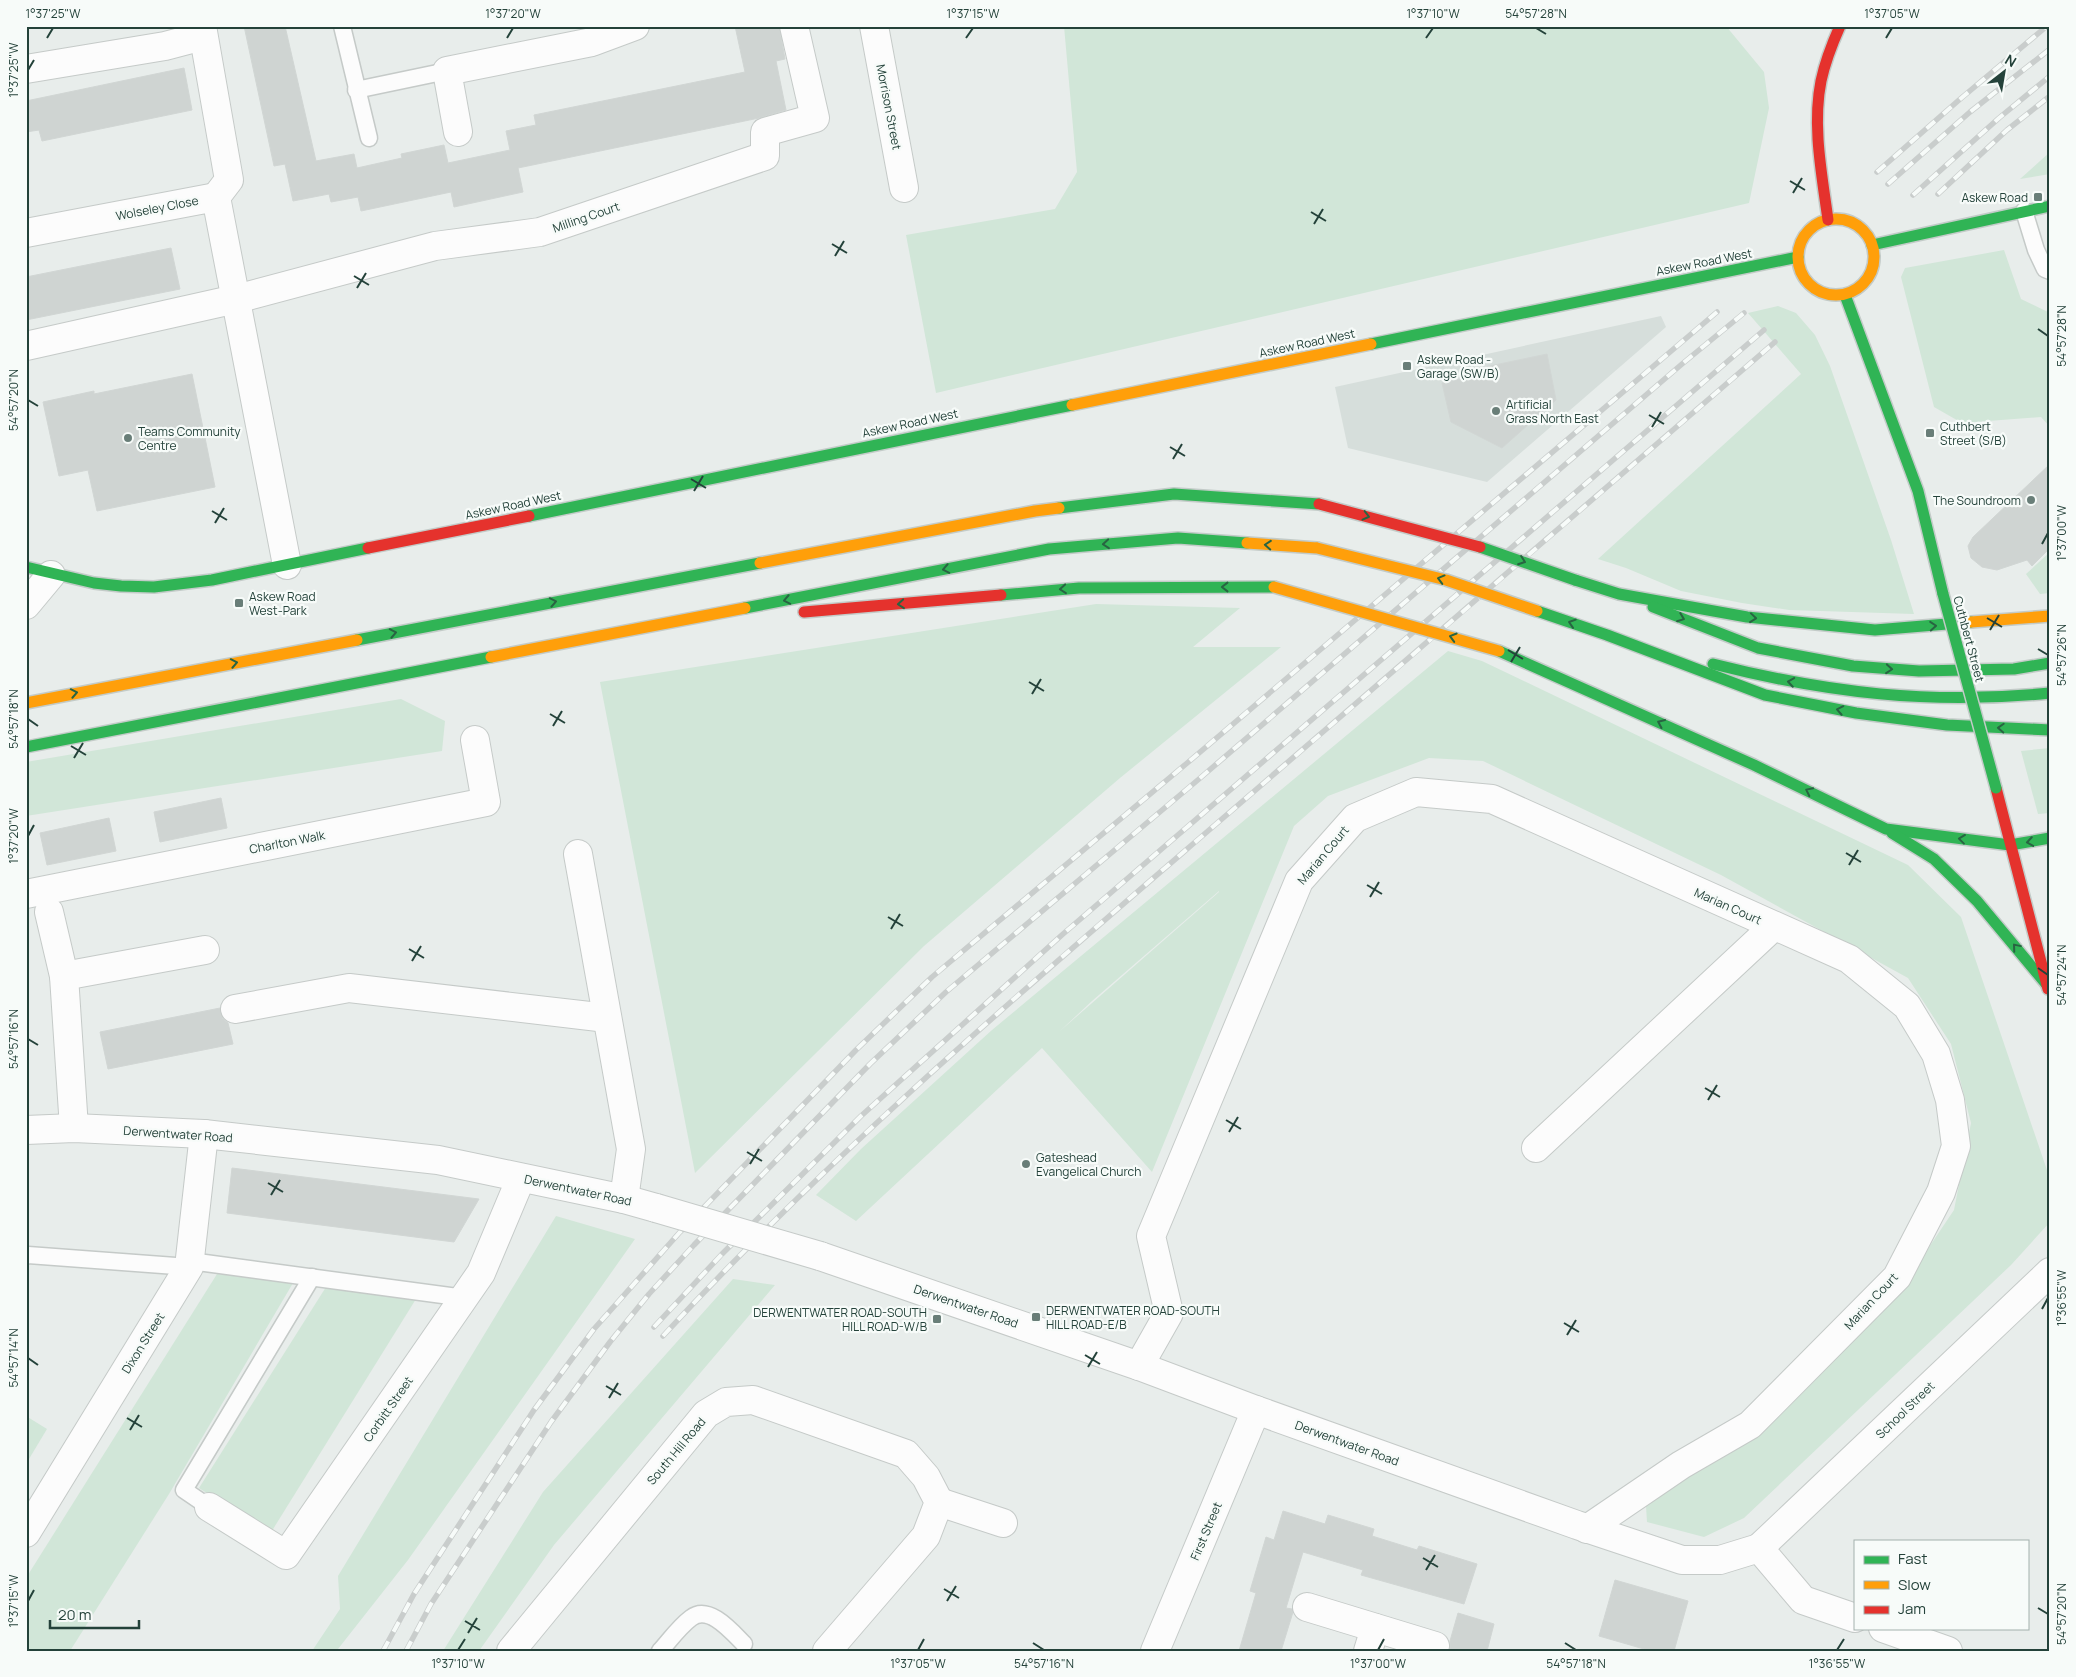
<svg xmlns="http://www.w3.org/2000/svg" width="2076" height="1677" font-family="Manrope,sans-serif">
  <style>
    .built { fill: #d6dedb }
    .green { fill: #d1e6d8; fill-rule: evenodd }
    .building { fill: #cfd4d2; stroke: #d1d6d4 }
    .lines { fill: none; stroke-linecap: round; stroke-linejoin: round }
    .lane-casing { stroke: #c5cac8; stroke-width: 19 }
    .street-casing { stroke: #c5cac8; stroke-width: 30 }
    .fast-casing { stroke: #c3cbc8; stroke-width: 14 }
    .slow-casing { stroke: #c3cbc8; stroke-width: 14 }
    .jam-casing { stroke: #c3cbc8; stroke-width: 14 }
    .lane { stroke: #fcfcfc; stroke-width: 16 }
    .street { stroke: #fcfcfc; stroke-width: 28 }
    .fast { stroke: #30b455; stroke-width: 11 }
    .slow { stroke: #ff9f0a; stroke-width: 11 }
    .jam { stroke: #e5322d; stroke-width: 11 }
    .rail-casing { stroke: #c9cdcc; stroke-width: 5.5 }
    .rail { stroke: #f7fbf9; stroke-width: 4; stroke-dasharray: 11; stroke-linecap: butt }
    .street-bridge-casing { stroke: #c5cac8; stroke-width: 30; stroke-linecap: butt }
    .fast-bridge-casing { stroke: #c3cbc8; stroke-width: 14; stroke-linecap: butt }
    .slow-bridge-casing { stroke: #c3cbc8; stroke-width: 14; stroke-linecap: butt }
    .jam-bridge-casing { stroke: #c3cbc8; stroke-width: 14; stroke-linecap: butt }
    .street-bridge { stroke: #fcfcfc; stroke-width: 28 }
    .fast-bridge { stroke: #30b455; stroke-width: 11 }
    .slow-bridge { stroke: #ff9f0a; stroke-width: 11 }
    .jam-bridge { stroke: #e5322d; stroke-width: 11 }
    .oneway { stroke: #286442 }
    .ticks { fill: none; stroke: #24423a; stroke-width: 2 }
    .poi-dot { fill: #697e78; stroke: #f7fbf9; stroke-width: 2 }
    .labels { text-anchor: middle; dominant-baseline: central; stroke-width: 4.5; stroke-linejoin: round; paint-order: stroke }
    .street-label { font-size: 12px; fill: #24423a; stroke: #f7fbf9 }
    .poi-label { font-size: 12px; fill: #24423a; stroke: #f7fbf9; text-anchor: start }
    .neatline { fill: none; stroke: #24423a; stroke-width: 2 }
    .ticks-label { font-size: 12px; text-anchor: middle; fill: #24423a }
  </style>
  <rect width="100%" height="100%" fill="#e8edeb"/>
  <polygon class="built" points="1661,316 1666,327 1487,482 1348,448 1335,387"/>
  <g class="green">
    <polygon points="1064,26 1726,26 1764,72 1769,108 1749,203 936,393 906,235 1055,209 1077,172"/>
    <polygon points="2050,152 2050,174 2020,179"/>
    <polygon points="2004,250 2021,299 2050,313 2050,427 2041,417 1962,423 1934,407 1901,277 1905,268"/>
    <polygon points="1778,306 1796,313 1815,335 1830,366 1891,540 1914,614 1789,610 1742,603 1681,591 1626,568 1598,559 1801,374 1748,313"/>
    <polygon points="2050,552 2050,593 2040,594 2026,574"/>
    <polygon points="1096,604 1240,608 1193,647 1281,647 1120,778 924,946 695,1173 600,682"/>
    <path d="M1448 651 1482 661 1908 865 1961 917 2050 1179V1222L2011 1265 1744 1518 1704 1537 1647 1522 1646 1506 1693 1472 1907 1280 1954 1210 1971 1123 1951 1044 1908 978 1721 875 1483 761 1429 758 1328 796 1294 826 1152 1172 1042 1048 856 1221 816 1195 861 1149 992 1030ZM1219 891V892L1060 1031 1092 1001Z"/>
    <polygon points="401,699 445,721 442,751 26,816 26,762"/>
    <polygon points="2050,748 2050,813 2038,814 2021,751"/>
    <polygon points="556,1216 635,1239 408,1560 338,1649 331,1651 312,1651 340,1609 338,1576"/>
    <polygon points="217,1274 293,1283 169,1494 70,1651 26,1651 26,1578"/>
    <polygon points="733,1279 775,1285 554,1545 479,1651 443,1651 543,1492"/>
    <polygon points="326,1287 416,1299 270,1534 199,1488"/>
    <polygon points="26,1416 47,1429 26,1464"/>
  </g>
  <g class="building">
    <polygon points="244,26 285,26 316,161 354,154 357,168 402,158 401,154 444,145 448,163 510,150 506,131 536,125 534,115 745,72 735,26 779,26 785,59 776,61 786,110 759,118 518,168 523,192 454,207 451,192 361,211 358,197 331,202 329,194 293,201 285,164 274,166"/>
    <polygon points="184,68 192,110 42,141 39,130 26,132 26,101"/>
    <polygon points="171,248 180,289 26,320 26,277"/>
    <polygon points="1547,354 1556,400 1502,448 1451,422 1442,383 1487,374 1485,367"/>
    <polygon points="192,374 215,487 97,511 88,470 59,476 43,402 94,391 94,394"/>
    <polygon points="2050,464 2050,548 2032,566 2027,560 1997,570 1982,567 1971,558 1968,546 1973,537"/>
    <polygon points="221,798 227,828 160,842 154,812"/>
    <polygon points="109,818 116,851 47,865 40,833"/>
    <polygon points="220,1008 223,1019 228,1023 233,1044 108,1069 100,1032"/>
    <polygon points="232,1168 479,1199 454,1242 227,1213"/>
    <polygon points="1283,1511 1325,1524 1328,1515 1374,1529 1372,1536 1417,1550 1419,1546 1477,1564 1464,1604 1361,1575 1363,1570 1303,1552 1286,1608 1292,1609 1293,1612 1281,1651 1239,1651 1256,1593 1250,1591 1266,1537 1274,1540"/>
    <polygon points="1615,1580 1688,1601 1674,1651 1651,1651 1599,1636"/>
    <polygon points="1458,1613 1494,1624 1487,1651 1450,1651 1450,1641"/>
  </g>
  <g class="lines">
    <defs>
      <g id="lane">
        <polyline points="342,26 369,138"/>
        <polyline points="356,90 447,71"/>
        <polyline points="2024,211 2036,250 2045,269 2050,271"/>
        <polyline points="26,1256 28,1255 189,1267"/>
        <polyline points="190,1261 465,1298"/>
        <polyline points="209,1507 184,1490 312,1277"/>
        <path d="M660 1651C670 1640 679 1627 691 1618 709 1604 732 1632 744 1644"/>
      </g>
      <g id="street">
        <polyline points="202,26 229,180 216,197"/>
        <polyline points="874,26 904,188"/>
        <polyline points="26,69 165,46 203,36"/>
        <polyline points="458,132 447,71 592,42 635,26"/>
        <polyline points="26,233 216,197 287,565"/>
        <polyline points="26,346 236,299 435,246 540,232 765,156 765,132 815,118 794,26"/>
        <polyline points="26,605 51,575"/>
        <polyline points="578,854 631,1149 624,1199"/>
        <polyline points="26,894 486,802 475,740"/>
        <polyline points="49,912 64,976 74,1128"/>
        <polyline points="64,976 205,950"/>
        <polyline points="235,1009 349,988 607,1018"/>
        <polyline points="26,1130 74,1128 204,1134 438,1160 624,1199 656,1208"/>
        <polyline points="1536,1148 1774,926"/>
        <polyline points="820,1256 1139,1366 1256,1410 1577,1525 1682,1560 1720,1560 1759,1548 1803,1600 1855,1618"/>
        <polyline points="1139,1366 1169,1313 1151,1236 1299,881 1355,818 1416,792 1492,799 1849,959 1907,1006 1936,1054 1950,1100 1956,1146 1941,1192 1897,1277 1750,1425 1681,1465 1587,1529"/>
        <polyline points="939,1502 1003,1523"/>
        <polyline points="209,1507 286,1555 481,1273 521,1178"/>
        <polyline points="26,1533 189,1267 204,1134"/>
        <polyline points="1759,1548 2050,1272"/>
        <polyline points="1307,1607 1435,1646"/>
        <polyline points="1883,1628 1948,1651"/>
        <polyline points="511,1651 706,1414 726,1402 753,1400 906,1454 926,1477 939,1502 926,1536 827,1651"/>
        <polyline points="1155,1651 1256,1410"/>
        <polyline points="1368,1651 1375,1628"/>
      </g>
      <g id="fast">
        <polyline points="1872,245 2050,206"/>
        <polyline points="1845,295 1918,491 1943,594"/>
        <polyline points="1371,344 1798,257"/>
        <polyline points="1059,508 1174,494 1319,504"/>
        <polyline points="529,516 1072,405"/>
        <polyline points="26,567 94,583 121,586 154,587 212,580 368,548"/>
        <polyline points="1575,580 1619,594 1747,617 1875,630 1971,622"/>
        <polyline points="1001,595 1079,588 1274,587"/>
        <polyline points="1653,607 1758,648 1853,666 1919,671 2014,669 2050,663"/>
        <polyline points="745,608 1049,549 1178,538 1247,543"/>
        <polyline points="1537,611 1607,635 1765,695 1856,713 1947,725 2050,730"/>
        <polyline points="357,640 760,563"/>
        <polyline points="1499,651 1754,765 1886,829 2010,845 2050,838"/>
        <path d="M1713 664C1828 693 1931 705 2050 693"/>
        <polyline points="26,747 491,657"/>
        <polyline points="1892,833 1934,859 1977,901 2047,985"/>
      </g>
      <g id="slow">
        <circle cx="1836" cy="257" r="38"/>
        <polyline points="1072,405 1371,344"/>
        <polyline points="1247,543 1317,548"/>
        <polyline points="760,563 1035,511 1059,508"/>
        <polyline points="1971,622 2050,616"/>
        <polyline points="491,657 745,608"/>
        <polyline points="26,703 357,640"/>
      </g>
      <g id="jam">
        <path d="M1828 220C1822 175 1812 126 1821 81 1825 62 1832 44 1840 26"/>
        <polyline points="368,548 529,516"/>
        <polyline points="804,612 1001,595"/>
        <polyline points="1996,788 2048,989"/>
      </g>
    </defs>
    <use href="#lane" class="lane-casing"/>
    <use href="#street" class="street-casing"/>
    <use href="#fast" class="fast-casing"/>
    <use href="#slow" class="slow-casing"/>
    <use href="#jam" class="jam-casing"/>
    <use href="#lane" class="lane"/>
    <use href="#street" class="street"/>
    <use href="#fast" class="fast"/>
    <use href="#slow" class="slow"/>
    <use href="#jam" class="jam"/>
    <defs>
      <g id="rail">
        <polyline points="1877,172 1959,100 2047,26"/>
        <polyline points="1888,184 1970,112 2050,49"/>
        <polyline points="1938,194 2007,130 2050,96"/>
        <polyline points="1913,195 1999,118 2050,76"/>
        <polyline points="654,1327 722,1254 861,1116 1063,934 1764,330"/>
        <path d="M663 1336C830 1155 1015 997 1201 837 1393 672 1584 507 1775 342"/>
        <polyline points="383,1651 414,1594 472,1505 534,1410 594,1329 680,1232 856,1050 932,977 1186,764 1717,312"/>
        <polyline points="406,1651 431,1604 551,1422 610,1342 649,1294 694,1245 870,1064 946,992 1199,779 1682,364 1744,313"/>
      </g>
    </defs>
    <use href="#rail" class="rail-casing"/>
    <use href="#rail" class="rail"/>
    <defs>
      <polyline id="street-bridge" points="656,1208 820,1256"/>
      <g id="fast-bridge">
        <polyline points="1480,547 1575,580"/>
        <polyline points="1943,594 1996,788"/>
      </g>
      <g id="slow-bridge">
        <polyline points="1317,548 1446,580 1537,611"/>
        <polyline points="1274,587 1499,651"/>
      </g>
      <polyline id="jam-bridge" points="1319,504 1480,547"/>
    </defs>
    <use href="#street-bridge" class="street-bridge-casing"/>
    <use href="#fast-bridge" class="fast-bridge-casing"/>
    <use href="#slow-bridge" class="slow-bridge-casing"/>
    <use href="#jam-bridge" class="jam-bridge-casing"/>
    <use href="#street-bridge" class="street-bridge"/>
    <use href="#fast-bridge" class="fast-bridge"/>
    <use href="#slow-bridge" class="slow-bridge"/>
    <use href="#jam-bridge" class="jam-bridge"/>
  </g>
  <defs><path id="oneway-chevron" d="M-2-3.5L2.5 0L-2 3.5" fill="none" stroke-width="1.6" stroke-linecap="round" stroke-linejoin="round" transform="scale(1.25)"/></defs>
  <g class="oneway">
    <use href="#oneway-chevron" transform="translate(1366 516) rotate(14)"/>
    <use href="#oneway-chevron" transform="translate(1106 544) rotate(175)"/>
    <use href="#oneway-chevron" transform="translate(1268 545) rotate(-176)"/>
    <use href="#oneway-chevron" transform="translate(1522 561) rotate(20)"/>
    <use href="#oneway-chevron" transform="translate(946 569) rotate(169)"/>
    <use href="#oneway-chevron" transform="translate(1441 579) rotate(-165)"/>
    <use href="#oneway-chevron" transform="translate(1225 587) rotate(180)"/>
    <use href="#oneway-chevron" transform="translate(1063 589) rotate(175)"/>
    <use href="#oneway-chevron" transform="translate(787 600) rotate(169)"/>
    <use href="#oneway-chevron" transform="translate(553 602) rotate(-11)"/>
    <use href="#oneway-chevron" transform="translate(901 604) rotate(175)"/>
    <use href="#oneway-chevron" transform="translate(1681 618) rotate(21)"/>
    <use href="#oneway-chevron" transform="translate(1753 618) rotate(6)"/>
    <use href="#oneway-chevron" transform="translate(1572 623) rotate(-162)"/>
    <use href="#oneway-chevron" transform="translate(1933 626) rotate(-4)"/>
    <use href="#oneway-chevron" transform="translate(393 633) rotate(-11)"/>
    <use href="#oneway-chevron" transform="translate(1453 637) rotate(-164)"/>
    <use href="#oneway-chevron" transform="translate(234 663) rotate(-11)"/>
    <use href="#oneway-chevron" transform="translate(1889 669) rotate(5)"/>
    <use href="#oneway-chevron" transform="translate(1791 682) rotate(-171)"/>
    <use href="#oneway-chevron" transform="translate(74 693) rotate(-11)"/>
    <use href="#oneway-chevron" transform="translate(1840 710) rotate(-169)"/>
    <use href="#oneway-chevron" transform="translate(1661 723) rotate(-156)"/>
    <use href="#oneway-chevron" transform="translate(2001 728) rotate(-177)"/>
    <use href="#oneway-chevron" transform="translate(1809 791) rotate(-154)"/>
    <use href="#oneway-chevron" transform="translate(1962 839) rotate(-173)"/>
    <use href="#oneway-chevron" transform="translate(2030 842) rotate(171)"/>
    <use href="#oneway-chevron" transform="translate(2016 947) rotate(-130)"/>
  </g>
  <path class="ticks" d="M1536 28 1546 34M47 38 53 28M507 38 513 28M966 38 973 28M1426 38 1433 28M1886 38 1892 28M28 70 34 60M1790 181 1805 190M1793 193 1802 178M1311 212 1326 221M1314 224 1323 209M832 244 847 253M835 256 844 241M354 276 369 285M357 288 366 273M2038 329 2048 336M28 400 38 406M1649 415 1664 424M1652 427 1661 412M1170 447 1185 456M1173 459 1182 444M691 479 706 488M694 491 703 476M212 511 227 520M215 523 224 508M2042 544 2048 533M1987 618 2002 627M1990 630 1999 615M2038 649 2048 655M1508 650 1523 659M1511 662 1520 647M1029 682 1044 691M1032 694 1041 679M550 714 565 723M28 719 38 726M553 726 562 711M71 746 86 755M74 758 83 743M28 836 34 825M1846 853 1861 862M1849 865 1858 850M1367 885 1382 894M1370 897 1379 882M888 917 903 926M891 929 900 914M409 949 424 958M412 961 421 946M2038 968 2048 975M28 1039 38 1045M1705 1088 1720 1097M1708 1100 1717 1085M1226 1120 1241 1129M1229 1132 1238 1117M747 1152 762 1161M750 1164 759 1149M268 1183 283 1192M271 1195 280 1180M2042 1309 2048 1298M1564 1323 1579 1332M1567 1335 1576 1320M1085 1355 1100 1364M28 1358 38 1365M1088 1367 1097 1352M606 1386 621 1395M609 1398 618 1383M127 1418 142 1427M130 1430 139 1415M1423 1558 1438 1567M1426 1570 1435 1555M944 1589 959 1598M28 1601 34 1590M947 1601 956 1586M2038 1608 2048 1614M465 1621 480 1630M468 1633 477 1618M1033 1643 1044 1650M1565 1643 1576 1650M458 1650 465 1639M918 1650 924 1639M1378 1650 1384 1639M1837 1650 1844 1639"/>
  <g class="poi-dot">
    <rect x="2033" y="192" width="10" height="10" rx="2.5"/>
    <rect x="1402" y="361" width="10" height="10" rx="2.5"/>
    <circle cx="1496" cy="411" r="5"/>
    <rect x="1925" y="428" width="10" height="10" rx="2.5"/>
    <circle cx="128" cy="438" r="5"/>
    <circle cx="2031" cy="500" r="5"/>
    <rect x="234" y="598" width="10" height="10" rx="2.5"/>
    <circle cx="1026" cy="1164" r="5"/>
    <rect x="1031" y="1312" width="10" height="10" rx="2.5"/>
    <rect x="932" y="1314" width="10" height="10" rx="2.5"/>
  </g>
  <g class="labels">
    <g class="street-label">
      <text transform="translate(889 107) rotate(79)">Morrison Street</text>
      <text transform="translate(157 208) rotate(-11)">Wolseley Close</text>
      <text transform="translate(586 217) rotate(-19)">Milling Court</text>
      <text transform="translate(1704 262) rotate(-11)">Askew Road West</text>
      <text transform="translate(1307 343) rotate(-12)">Askew Road West</text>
      <text transform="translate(910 423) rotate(-12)">Askew Road West</text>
      <text transform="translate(513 505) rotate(-12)">Askew Road West</text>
      <text transform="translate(1969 639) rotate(75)">Cuthbert Street</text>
      <text transform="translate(287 842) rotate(-11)">Charlton Walk</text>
      <text transform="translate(1323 855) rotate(-50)">Marian Court</text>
      <text transform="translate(1728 906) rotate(24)">Marian Court</text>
      <text transform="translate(178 1134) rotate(4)">Derwentwater Road</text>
      <text transform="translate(578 1190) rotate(12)">Derwentwater Road</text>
      <text transform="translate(1871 1301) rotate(-47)">Marian Court</text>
      <text transform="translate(966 1306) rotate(19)">Derwentwater Road</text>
      <text transform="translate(143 1343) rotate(-58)">Dixon Street</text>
      <text transform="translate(388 1409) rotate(-55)">Corbitt Street</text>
      <text transform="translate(1905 1410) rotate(-44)">School Street</text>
      <text transform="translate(1347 1443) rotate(20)">Derwentwater Road</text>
      <text transform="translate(676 1451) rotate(-50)">South Hill Road</text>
      <text transform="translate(1206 1531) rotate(-67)">First Street</text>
    </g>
    <g class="poi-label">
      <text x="2028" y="197" text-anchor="end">Askew Road</text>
      <text x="1417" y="359">Askew Road -<tspan x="1417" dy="14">Garage (SW/B)</tspan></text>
      <text x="1506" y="404">Artificial<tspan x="1506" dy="14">Grass North East</tspan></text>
      <text x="1940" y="426">Cuthbert<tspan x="1940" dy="14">Street (S/B)</tspan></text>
      <text x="138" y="431">Teams Community<tspan x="138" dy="14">Centre</tspan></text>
      <text x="2021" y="500" text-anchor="end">The Soundroom</text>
      <text x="249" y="596">Askew Road<tspan x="249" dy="14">West-Park</tspan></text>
      <text x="1036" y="1157">Gateshead<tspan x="1036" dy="14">Evangelical Church</tspan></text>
      <text x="1046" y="1310">DERWENTWATER ROAD-SOUTH<tspan x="1046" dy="14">HILL ROAD-E/B</tspan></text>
      <text x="927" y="1312" text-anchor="end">DERWENTWATER ROAD-SOUTH<tspan x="927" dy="14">HILL ROAD-W/B</tspan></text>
    </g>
  </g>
  <rect width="2076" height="1677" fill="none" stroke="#f7fbf9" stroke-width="55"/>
  <rect x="1854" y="1540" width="175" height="90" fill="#f7fbf9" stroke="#a3b1ad"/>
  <rect x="1864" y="1556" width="25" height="8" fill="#30b455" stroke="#a3b1ad"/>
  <text x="1898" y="1564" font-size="15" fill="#24423a">Fast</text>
  <rect x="1864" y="1581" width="25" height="8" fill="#ff9f0a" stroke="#a3b1ad"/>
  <text x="1898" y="1590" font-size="15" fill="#24423a">Slow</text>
  <rect x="1864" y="1606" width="25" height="8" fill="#e5322d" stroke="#a3b1ad"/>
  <text x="1898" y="1614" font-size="15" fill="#24423a">Jam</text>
  <g transform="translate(2004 72) rotate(31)" stroke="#f7fbf9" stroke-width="4" paint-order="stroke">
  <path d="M0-4L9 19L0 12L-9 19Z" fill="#24423a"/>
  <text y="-8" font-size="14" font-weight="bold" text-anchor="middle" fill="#24423a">N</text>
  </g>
  <path d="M50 1620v8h89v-8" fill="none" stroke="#24423a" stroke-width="2.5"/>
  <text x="58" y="1620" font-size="15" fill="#24423a" stroke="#f7fbf9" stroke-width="4" paint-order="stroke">20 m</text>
  <rect x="28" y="28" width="2020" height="1622" class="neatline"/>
  <g class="ticks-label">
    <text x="53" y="18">1°37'25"W</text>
    <text x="513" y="18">1°37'20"W</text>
    <text x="973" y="18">1°37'15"W</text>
    <text x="1433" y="18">1°37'10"W</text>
    <text x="1536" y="18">54°57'28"N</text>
    <text x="1892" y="18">1°37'05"W</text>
    <text transform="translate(14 70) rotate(-90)" y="4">1°37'25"W</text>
    <text transform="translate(2062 336) rotate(-90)" y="4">54°57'28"N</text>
    <text transform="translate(14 400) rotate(-90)" y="4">54°57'20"N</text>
    <text transform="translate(2062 533) rotate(-90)" y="4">1°37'00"W</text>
    <text transform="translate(2062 655) rotate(-90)" y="4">54°57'26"N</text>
    <text transform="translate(14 719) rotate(-90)" y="4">54°57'18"N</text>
    <text transform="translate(14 836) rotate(-90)" y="4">1°37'20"W</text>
    <text transform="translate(2062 975) rotate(-90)" y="4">54°57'24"N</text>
    <text transform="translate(14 1039) rotate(-90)" y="4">54°57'16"N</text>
    <text transform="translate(2062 1298) rotate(-90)" y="4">1°36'55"W</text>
    <text transform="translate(14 1358) rotate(-90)" y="4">54°57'14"N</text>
    <text transform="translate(14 1601) rotate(-90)" y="4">1°37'15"W</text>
    <text transform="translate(2062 1614) rotate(-90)" y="4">54°57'20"N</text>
    <text x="458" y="1668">1°37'10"W</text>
    <text x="918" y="1668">1°37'05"W</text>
    <text x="1044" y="1668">54°57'16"N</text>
    <text x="1378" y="1668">1°37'00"W</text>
    <text x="1576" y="1668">54°57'18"N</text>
    <text x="1837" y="1668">1°36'55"W</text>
  </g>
</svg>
